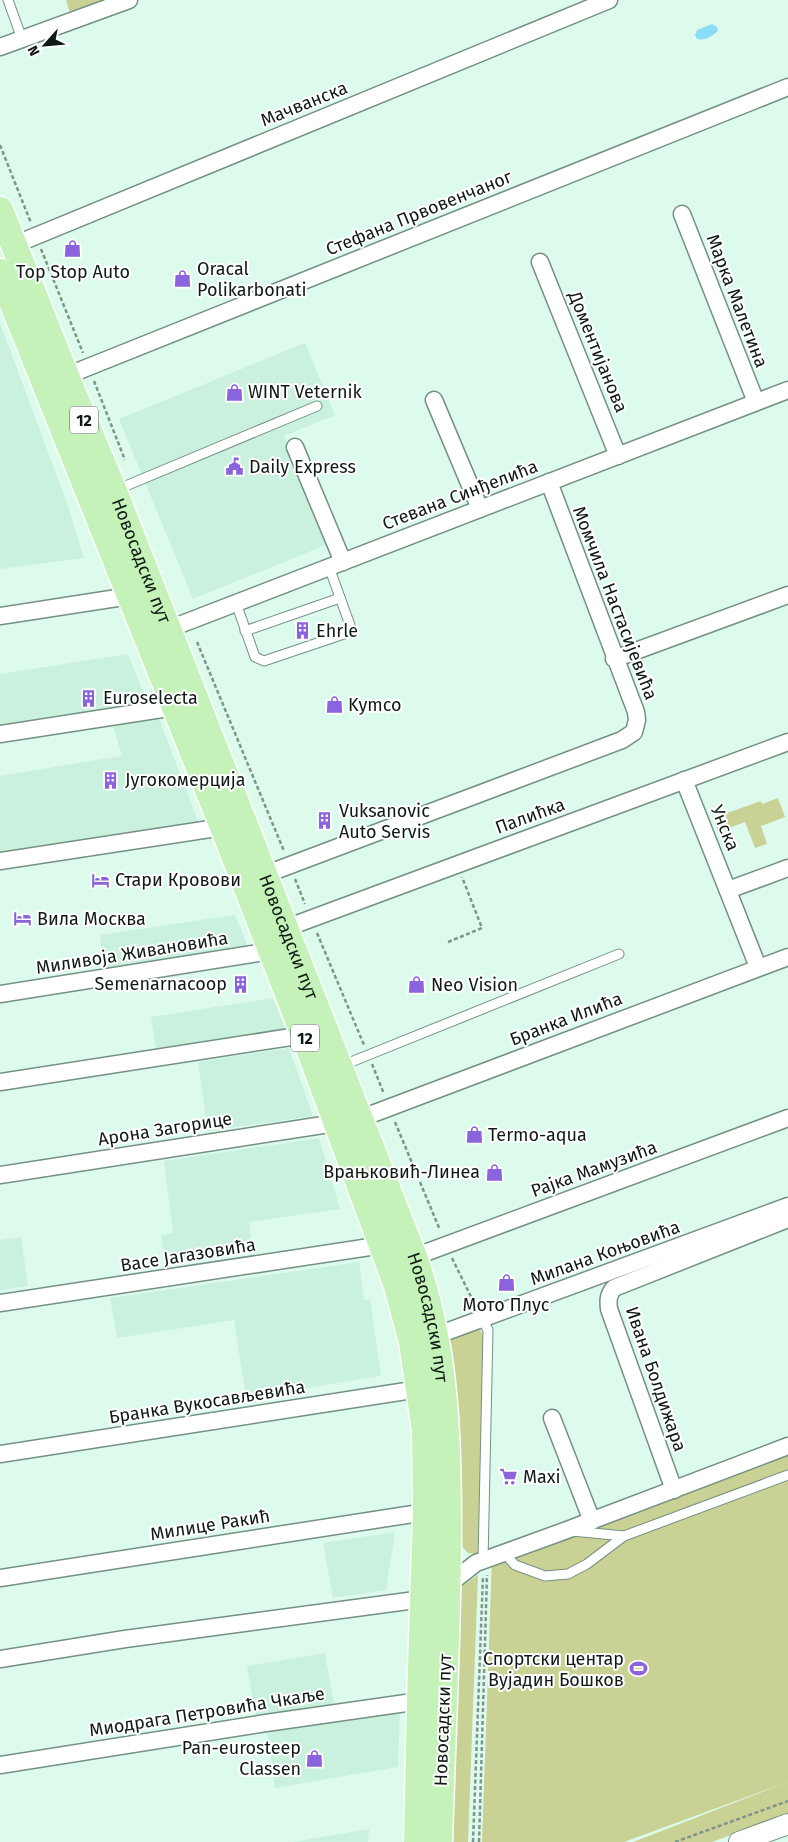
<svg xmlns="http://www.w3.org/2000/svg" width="788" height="1842" font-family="'Fira Sans',sans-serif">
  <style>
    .built { fill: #caf0de }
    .green { fill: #cad195 }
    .water { fill: #8addf5 }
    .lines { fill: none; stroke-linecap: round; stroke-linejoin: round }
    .service-casing { stroke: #749083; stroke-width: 11 }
    .minor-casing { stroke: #749083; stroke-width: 19 }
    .tertiary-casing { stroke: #749083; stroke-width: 22 }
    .primary-casing { stroke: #fff; stroke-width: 29 }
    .path { stroke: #7f958b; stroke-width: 2.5; stroke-dasharray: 4 2.5; stroke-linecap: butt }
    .service { stroke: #fff; stroke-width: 9 }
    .minor { stroke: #fff; stroke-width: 16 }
    .tertiary { stroke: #fff; stroke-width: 20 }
    .primary { stroke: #c4f2b9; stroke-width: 26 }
    .labels { text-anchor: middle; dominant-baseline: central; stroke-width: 4; stroke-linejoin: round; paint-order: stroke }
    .shield { fill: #fff; stroke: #575f5b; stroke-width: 1 }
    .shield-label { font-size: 16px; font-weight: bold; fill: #0f1a15 }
    .street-label { font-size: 18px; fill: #0f1a15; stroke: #fff }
    .poi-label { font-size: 18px; fill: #0f1a15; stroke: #fff; text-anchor: start }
  </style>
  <rect width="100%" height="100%" fill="#ddfbed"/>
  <g class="built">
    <polygon points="0,323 68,506 84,558 0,569"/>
    <polygon points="305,343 335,415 284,436 328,544 193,599 119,419"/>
    <polygon points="128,654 148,704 0,727 0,674"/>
    <polygon points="158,716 199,824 0,853 0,776 122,756 112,722"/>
    <polygon points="235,915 248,947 104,968 100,935"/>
    <polygon points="273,998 288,1035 157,1055 151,1017"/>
    <polygon points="289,1048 313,1116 208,1131 198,1062"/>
    <polygon points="319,1138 340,1209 249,1222 253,1250 165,1263 161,1235 173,1233 164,1161"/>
    <polygon points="21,1237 28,1286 0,1290 0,1240"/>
    <polygon points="359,1262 364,1300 370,1299 381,1376 246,1398 234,1320 117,1338 110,1298"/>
    <polygon points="395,1532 386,1590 333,1598 323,1543"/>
    <polygon points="325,1653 334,1705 256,1717 247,1666"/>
    <polygon points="400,1709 398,1767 275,1788 267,1730"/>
    <polygon points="369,1829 368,1842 293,1842"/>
  </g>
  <g class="green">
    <polygon points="66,0 115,0 71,16"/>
    <polygon points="778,798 785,817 761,826 767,844 755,848 745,822 718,832 713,818 761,801 762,804"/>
    <polygon points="478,1327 484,1336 478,1554 468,1553 459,1543 447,1354 451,1337"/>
    <polygon points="788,1448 788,1782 624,1842 482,1842 492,1557"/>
    <polygon points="478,1575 468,1842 449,1842 456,1590"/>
    <polygon points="788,1782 788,1814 712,1842 633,1842"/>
  </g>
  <path class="water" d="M712 24 717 27 718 31C713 36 704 41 697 39L695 35 697 30Z"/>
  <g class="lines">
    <defs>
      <g id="service">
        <polyline points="8,0 22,39"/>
        <polyline points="116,490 317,406"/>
        <polyline points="236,603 255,657 264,661 344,634 350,625 329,567"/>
        <polyline points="245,631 340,598"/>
        <polyline points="341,1066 619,954"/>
        <polyline points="482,1319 488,1330 483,1561"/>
        <polyline points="572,1531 624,1536"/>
        <polyline points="504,1553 515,1565 545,1576 568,1574 587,1564 624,1536 788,1475"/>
      </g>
      <g id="minor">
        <polyline points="0,47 129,0"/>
        <polyline points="682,214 756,402"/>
        <polyline points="14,245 609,0"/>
        <polyline points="540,262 618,456"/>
        <polyline points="66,376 788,87"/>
        <polyline points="434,400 480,509"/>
        <polyline points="295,447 343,562"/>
        <polyline points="0,616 130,596"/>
        <polyline points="161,632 788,390"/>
        <polyline points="614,659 788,595"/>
        <polyline points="0,734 175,707"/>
        <polyline points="684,780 758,967"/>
        <polyline points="0,861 223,827"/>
        <polyline points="264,875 622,740 634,732 637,720 636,712 549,482"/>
        <polyline points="728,890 788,868"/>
        <polyline points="286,928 788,742"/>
        <polyline points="0,994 271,951"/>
        <polyline points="0,1082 304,1035"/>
        <polyline points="359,1119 788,957"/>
        <polyline points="0,1175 336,1123"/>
        <polyline points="414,1257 788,1118"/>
        <polyline points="0,1303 383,1245"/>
        <polyline points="435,1336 788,1206"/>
        <polyline points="552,1418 592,1521"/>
        <polyline points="0,1454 419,1389"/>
        <path d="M674 1490 609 1309C608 1300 608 1295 614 1288L788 1219"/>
        <polyline points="0,1578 426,1512"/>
        <polyline points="448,1585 476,1563 567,1530 788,1446"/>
        <polyline points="0,1659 125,1639 423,1599"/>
        <polyline points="0,1765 266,1723 420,1701"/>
      </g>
      <polyline id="tertiary" points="739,1842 788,1824"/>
      <g id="primary">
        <path id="s1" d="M0 210 66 376 114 491 414 1257C448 1352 448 1447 448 1546 447 1645 442 1743 439 1842"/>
        <polyline points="0,272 223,827 304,1035 397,1286 412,1342 425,1430 426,1512 420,1701 417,1842"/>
      </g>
    </defs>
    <use href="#service" class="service-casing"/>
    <use href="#minor" class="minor-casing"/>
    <use href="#tertiary" class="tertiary-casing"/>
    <use href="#primary" class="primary-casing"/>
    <g class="path">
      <polyline points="0,145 31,223"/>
      <polyline points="41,249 83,353"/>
      <polyline points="94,381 125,460"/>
      <polyline points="197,642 284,851"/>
      <polyline points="295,879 305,904"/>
      <polyline points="317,933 364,1045"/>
      <polyline points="448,942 482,928 462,877"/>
      <polyline points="372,1064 384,1094"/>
      <polyline points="395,1122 440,1230"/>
      <polyline points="452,1258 475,1305"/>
      <polyline points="473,1842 483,1576"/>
      <polyline points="479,1842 487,1575"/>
      <polyline points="675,1842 788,1801"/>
    </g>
    <use href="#service" class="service"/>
    <use href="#minor" class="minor"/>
    <use href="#tertiary" class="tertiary"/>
    <use href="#primary" class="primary"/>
  </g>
  <defs>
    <symbol id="shop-bare" viewBox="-9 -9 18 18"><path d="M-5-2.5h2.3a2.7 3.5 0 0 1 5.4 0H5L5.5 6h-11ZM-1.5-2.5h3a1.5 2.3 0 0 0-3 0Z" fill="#8b63dd" stroke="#fff" stroke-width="2.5" paint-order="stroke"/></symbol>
    <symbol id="civic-bare" viewBox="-9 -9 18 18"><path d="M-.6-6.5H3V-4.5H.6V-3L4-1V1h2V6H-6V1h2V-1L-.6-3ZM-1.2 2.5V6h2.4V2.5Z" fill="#8b63dd" stroke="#fff" stroke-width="2.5" paint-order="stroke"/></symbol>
    <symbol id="building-bare" viewBox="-9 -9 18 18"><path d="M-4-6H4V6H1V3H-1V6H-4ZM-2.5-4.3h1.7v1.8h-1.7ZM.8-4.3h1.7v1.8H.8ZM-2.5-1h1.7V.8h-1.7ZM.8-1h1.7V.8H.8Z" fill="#8b63dd" stroke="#fff" stroke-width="2.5" paint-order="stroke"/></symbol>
    <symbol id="hotel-bare" viewBox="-9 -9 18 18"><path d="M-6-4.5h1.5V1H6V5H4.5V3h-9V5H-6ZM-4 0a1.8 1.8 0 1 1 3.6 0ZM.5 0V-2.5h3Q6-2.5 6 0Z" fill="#8b63dd" stroke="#fff" stroke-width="2.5" paint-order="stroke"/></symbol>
    <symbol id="supermarket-bare" viewBox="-9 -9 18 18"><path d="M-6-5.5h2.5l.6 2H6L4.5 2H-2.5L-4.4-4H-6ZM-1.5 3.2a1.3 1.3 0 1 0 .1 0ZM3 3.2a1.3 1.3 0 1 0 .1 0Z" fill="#8b63dd" stroke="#fff" stroke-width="2.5" paint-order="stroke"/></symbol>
    <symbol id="stadium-bare" viewBox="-9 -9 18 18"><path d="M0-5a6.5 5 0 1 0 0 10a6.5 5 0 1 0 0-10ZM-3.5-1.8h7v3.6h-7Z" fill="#8b63dd" stroke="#fff" stroke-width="2.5" paint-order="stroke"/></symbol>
  </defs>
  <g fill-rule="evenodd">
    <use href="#shop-bare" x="60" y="236" width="25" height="25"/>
    <use href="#shop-bare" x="170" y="266" width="25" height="25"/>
    <use href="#shop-bare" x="222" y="380" width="25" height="25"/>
    <use href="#civic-bare" x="222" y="454" width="25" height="25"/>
    <use href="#building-bare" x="290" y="618" width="25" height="25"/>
    <use href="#building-bare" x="76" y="686" width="25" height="25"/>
    <use href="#shop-bare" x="322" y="692" width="25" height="25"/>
    <use href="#building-bare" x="98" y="768" width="25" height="25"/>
    <use href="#building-bare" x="312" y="808" width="25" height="25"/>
    <use href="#hotel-bare" x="88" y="868" width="25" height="25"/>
    <use href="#hotel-bare" x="10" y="906" width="25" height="25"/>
    <use href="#building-bare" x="228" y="972" width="25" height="25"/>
    <use href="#shop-bare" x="404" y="972" width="25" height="25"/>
    <use href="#shop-bare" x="462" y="1122" width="25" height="25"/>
    <use href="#shop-bare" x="482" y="1160" width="25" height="25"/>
    <use href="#shop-bare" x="494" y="1270" width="25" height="25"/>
    <use href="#supermarket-bare" x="496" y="1464" width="25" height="25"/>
    <use href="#stadium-bare" x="626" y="1656" width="25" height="25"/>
    <use href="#shop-bare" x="302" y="1746" width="25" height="25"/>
  </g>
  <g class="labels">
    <g class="shield">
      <rect x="70" y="406.5" width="28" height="27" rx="4"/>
      <rect x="291" y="1024.5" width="28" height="27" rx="4"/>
    </g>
    <g class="shield-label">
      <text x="84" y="420">12</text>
      <text x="305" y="1038">12</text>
    </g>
    <g class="street-label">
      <text transform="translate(304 104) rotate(-22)">Мачванска</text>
      <text transform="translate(419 213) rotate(-22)">Стефана Првовенчаног</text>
      <text transform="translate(737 301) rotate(69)">Марка Малетина</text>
      <text transform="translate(598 352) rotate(68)">Доментијанова</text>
      <text transform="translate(460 495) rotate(-21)">Стевана Синђелића</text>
      <text stroke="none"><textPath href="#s1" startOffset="378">Новосадски пут</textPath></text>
      <text transform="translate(615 603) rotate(69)">Момчила Настасијевића</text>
      <text transform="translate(530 816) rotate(-20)">Палићка</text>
      <text transform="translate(725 828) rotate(68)">Унска</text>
      <text stroke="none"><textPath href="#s1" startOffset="782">Новосадски пут</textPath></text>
      <text transform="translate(132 953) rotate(-9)">Миливоја Живановића</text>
      <text transform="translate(566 1019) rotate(-21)">Бранка Илића</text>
      <text transform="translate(165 1129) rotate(-9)">Арона Загорице</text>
      <text transform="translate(594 1169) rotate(-20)">Рајка Мамузића</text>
      <text transform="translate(605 1253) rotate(-20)">Милана Коњовића</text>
      <text transform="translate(188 1255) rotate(-9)">Васе Јагазовића</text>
      <text stroke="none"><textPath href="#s1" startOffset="1188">Новосадски пут</textPath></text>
      <text transform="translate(656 1379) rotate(71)">Ивана Болдижара</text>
      <text transform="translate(207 1402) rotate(-9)">Бранка Вукосављевића</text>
      <text transform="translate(210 1525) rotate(-9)">Милице Ракић</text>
      <text transform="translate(207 1712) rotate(-9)">Миодрага Петровића Чкаље</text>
      <text transform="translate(443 1720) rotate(-88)">Новосадски пут</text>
    </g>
    <g class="poi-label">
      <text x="197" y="269">Oracal<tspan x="197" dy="21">Polikarbonati</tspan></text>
      <text x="73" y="272" text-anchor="middle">Top Stop Auto</text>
      <text x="248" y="392">WINT Veternik</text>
      <text x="249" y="467">Daily Express</text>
      <text x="316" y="631">Ehrle</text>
      <text x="103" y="698">Euroselecta</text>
      <text x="348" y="705">Kymco</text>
      <text x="125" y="780">Југокомерција</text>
      <text x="339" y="811">Vuksanovic<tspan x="339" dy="21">Auto Servis</tspan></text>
      <text x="115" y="880">Стари Кровови</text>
      <text x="37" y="919">Вила Москва</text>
      <text x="227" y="984" text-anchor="end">Semenarnacoop</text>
      <text x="431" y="985">Neo Vision</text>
      <text x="488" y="1135">Termo-aqua</text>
      <text x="480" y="1172" text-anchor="end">Врањковић-Линеа</text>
      <text x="506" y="1305" text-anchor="middle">Мото Плус</text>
      <text x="523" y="1477">Maxi</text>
      <text x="624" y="1659" text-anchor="end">Спортски центар<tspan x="624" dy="21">Вујадин Бошков</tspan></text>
      <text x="301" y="1748" text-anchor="end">Pan-eurosteep<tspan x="301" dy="21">Classen</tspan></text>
    </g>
  </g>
  <g transform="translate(45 45) rotate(243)" stroke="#ffffff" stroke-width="4" paint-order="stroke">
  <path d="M0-4L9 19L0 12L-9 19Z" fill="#0f1a15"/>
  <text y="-8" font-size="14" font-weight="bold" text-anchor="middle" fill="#0f1a15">N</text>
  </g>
</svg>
